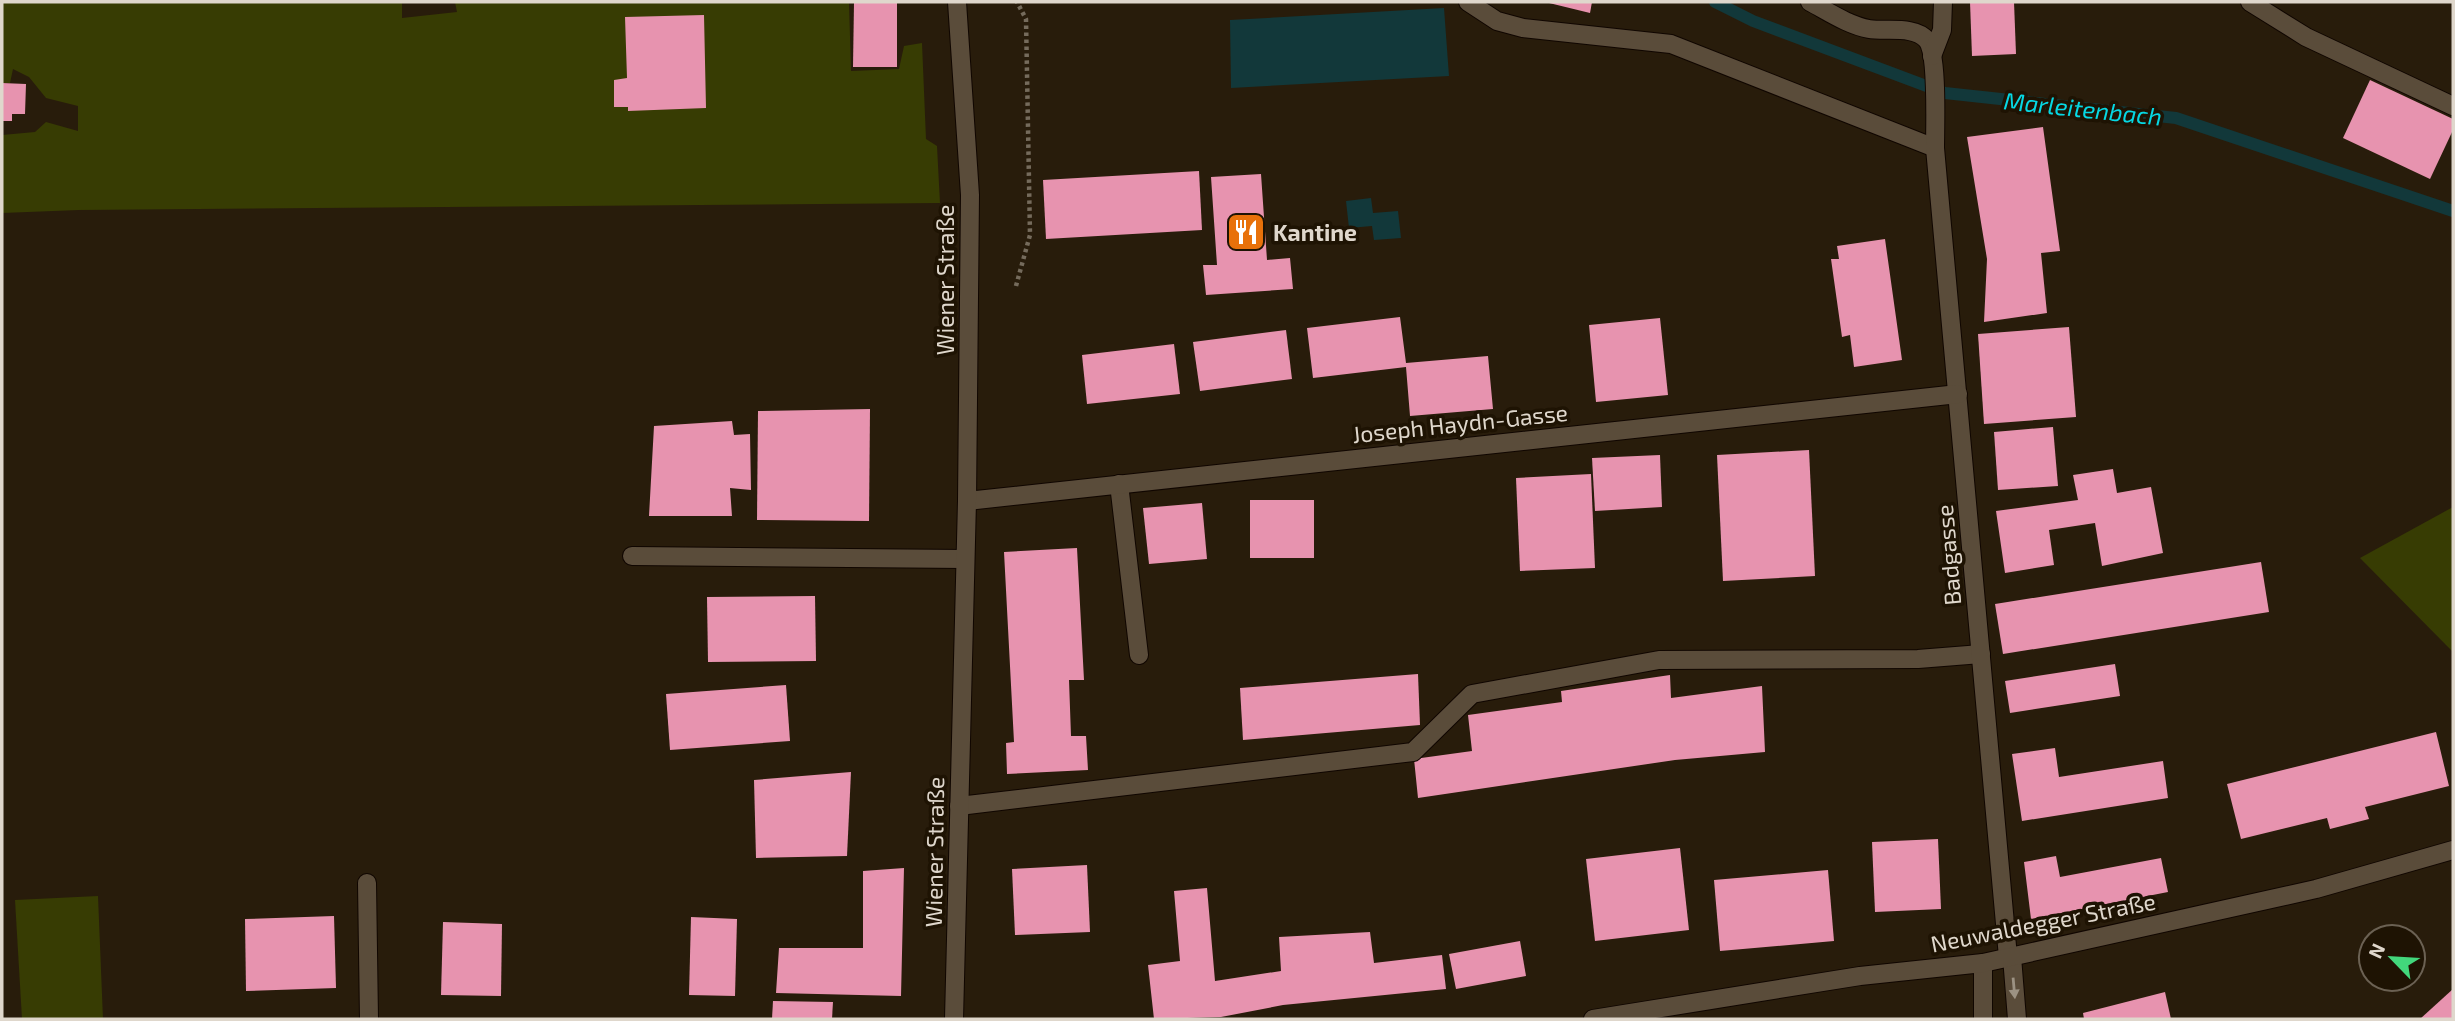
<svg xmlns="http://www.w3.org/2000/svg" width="2455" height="1021" font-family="'Exo 2',sans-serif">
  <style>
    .green { fill: #373c03 }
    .water { fill: #12383a }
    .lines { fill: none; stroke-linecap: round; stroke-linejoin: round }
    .stream { stroke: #12383a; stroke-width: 12 }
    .building { fill: #e793af }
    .lane-casing { stroke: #100600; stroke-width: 20 }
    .street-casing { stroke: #100600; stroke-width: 20 }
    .secondary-casing { stroke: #100600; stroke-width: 20 }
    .path { stroke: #756b5c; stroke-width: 4.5; stroke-dasharray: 3.5 3.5; stroke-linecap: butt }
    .lane { stroke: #5a4c3a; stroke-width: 18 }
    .street { stroke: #5a4c3a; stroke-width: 18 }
    .secondary { stroke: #5a4c3a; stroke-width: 18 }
    .oneway { fill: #9c9283 }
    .labels { text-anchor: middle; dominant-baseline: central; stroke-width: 7; stroke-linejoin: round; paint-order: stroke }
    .poi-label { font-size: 23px; font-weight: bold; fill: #dfd7cc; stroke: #1e1303; text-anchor: start }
    .street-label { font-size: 23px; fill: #dfd7cc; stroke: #1e1303 }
    .water-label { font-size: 24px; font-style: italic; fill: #06d8e4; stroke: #1e1303 }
  </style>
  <rect width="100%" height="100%" fill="#281c0b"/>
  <g class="green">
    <polygon points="2,2 402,2 402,18 457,12 455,2 849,2 851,71 899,69 904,46 922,43 926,139 937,146 940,203 79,210 2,213 2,135 35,132 46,122 78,131 78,106 46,98 29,77 13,69 10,83 2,83"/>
    <polygon points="2453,507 2453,652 2360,558"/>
    <polygon points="98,896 103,1019 22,1019 15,900"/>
  </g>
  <g class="water">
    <polygon points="1444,8 1449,76 1231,88 1230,20"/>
    <polygon points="1371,198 1373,213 1398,211 1401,238 1374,240 1372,226 1349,228 1346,201"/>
  </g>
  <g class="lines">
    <polyline class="stream" points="1715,2 1753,21 1945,93 2176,118 2453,211"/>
  </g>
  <g class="building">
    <polygon points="854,2 897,2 897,67 853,67"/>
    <polygon points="1545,2 1592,2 1590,13"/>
    <polygon points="1970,2 2014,2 2016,54 1972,56"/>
    <polygon points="704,15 706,108 628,111 628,107 614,107 614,80 627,78 625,17"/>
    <polygon points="2370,80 2453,119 2453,130 2430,179 2343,138"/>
    <polygon points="2,83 26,84 25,114 12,114 12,121 2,121"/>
    <polygon points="2043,127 2060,251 2041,253 2047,313 1984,322 1987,259 1967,137"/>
    <polygon points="1199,171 1202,230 1046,239 1043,180"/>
    <polygon points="1261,174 1267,260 1290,258 1293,289 1206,295 1203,265 1217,265 1211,177"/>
    <polygon points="1885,239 1902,360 1854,367 1850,335 1842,337 1831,259 1839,259 1837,246"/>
    <polygon points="1400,317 1406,363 1488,356 1493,409 1410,416 1406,367 1313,378 1307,328"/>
    <polygon points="1660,318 1668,395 1596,402 1589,325"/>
    <polygon points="2069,327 2076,417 1984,424 1978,334"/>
    <polygon points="1286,330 1292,379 1200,391 1193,342"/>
    <polygon points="1174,344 1180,394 1087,404 1082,355"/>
    <polygon points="870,409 869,521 757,520 758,411"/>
    <polygon points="732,421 734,435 750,434 751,490 730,488 732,516 649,516 654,426"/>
    <polygon points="2053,427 2058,486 1998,490 1994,432"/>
    <polygon points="1809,450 1815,576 1723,581 1717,455"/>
    <polygon points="1660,455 1662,507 1595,511 1592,458"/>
    <polygon points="2113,469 2117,493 2151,487 2163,553 2102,566 2095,523 2049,530 2054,565 2005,573 1996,511 2078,500 2073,475"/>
    <polygon points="1591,474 1595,568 1520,571 1516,478"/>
    <rect x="1250" y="500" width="64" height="58"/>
    <polygon points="1202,503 1207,559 1149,564 1143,508"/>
    <polygon points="1077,548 1084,680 1069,680 1071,736 1086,736 1088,770 1007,774 1006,743 1014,742 1004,552"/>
    <polygon points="2261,562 2269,612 2003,654 1995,604"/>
    <polygon points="815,596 816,661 708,662 707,597"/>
    <polygon points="2115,664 2120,696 2010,713 2005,681"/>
    <polygon points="1418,674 1420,725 1243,740 1240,688"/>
    <polygon points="1670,675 1671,698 1762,686 1765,752 1675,760 1418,798 1414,759 1472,751 1468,715 1562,702 1561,691"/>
    <polygon points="786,685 790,741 670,750 666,694"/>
    <polygon points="2436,732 2449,786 2365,807 2369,819 2330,829 2327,818 2241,839 2227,784"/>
    <polygon points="2055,748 2059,777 2163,761 2168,798 2022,821 2012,754"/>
    <polygon points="851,772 847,856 756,858 754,780"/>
    <polygon points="1938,839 1941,909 1875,912 1872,842"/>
    <polygon points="1680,848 1689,930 1595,941 1586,859"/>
    <polygon points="2056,856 2060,877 2161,858 2168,892 2031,919 2024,862"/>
    <polygon points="1087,865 1090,932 1015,935 1012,869"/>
    <polygon points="904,868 901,996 776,993 779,948 863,948 863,871"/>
    <polygon points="1828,870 1834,941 1720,951 1714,880"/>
    <polygon points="1207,888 1215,981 1281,971 1279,937 1370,932 1374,963 1442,955 1446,989 1283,1005 1221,1017 1154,1019 1148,965 1180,961 1174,891"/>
    <polygon points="334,916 336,988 246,991 245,919"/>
    <polygon points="691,917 737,919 735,996 689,995"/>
    <polygon points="443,922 502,924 501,996 441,995"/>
    <polygon points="1520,941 1526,976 1456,989 1449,954"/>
    <polygon points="2453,989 2453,1019 2420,1019"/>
    <polygon points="2165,992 2171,1019 2084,1019 2083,1013"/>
    <polygon points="773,1001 833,1002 832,1019 772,1019"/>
  </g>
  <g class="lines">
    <defs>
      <g id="lane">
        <polyline points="1119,484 1139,655"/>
        <polyline points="959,806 1413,752 1472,694 1659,660 1918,659 1981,654"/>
      </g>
      <g id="street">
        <polyline points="1468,2 1497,21 1523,28 1671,44 1935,148"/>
        <path d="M1810 2C1829 12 1848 25 1869 29 1886 32 1914 25 1927 40 1938 54 1935 127 1935 148L2008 957"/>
        <polyline points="2250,2 2306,37 2453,106"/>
        <polyline points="1932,56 1942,30 1943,2"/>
        <polyline points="967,501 1958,394"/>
        <polyline points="632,556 965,559"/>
        <polyline points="367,883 369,1019"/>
        <polyline points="2012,957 2017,1019"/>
        <polyline points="1983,1019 1983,963"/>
      </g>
      <g id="secondary">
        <polyline points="954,1019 967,501 970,195 957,2"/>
        <polyline points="1593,1019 1860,976 1983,963 2316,889 2453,850"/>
      </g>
    </defs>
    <use href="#lane" class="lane-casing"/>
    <use href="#street" class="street-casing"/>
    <use href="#secondary" class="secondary-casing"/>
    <polyline class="path" points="1016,286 1030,235 1026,19 1017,2"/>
    <use href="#lane" class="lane"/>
    <use href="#street" class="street"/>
    <use href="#secondary" class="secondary"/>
  </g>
  <defs><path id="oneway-solid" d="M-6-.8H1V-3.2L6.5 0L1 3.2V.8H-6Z" transform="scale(1.75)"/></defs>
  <use class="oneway" href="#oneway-solid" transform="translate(2014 988) rotate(85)"/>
  <defs>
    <symbol id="restaurant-square" viewBox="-11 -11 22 22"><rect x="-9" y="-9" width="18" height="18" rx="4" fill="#e8710a" stroke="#1e1303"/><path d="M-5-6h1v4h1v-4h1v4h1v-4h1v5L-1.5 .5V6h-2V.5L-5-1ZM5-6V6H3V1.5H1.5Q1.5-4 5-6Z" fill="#fff"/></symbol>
  </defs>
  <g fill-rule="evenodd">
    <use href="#restaurant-square" x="1224" y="210" width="44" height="44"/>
  </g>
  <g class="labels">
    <g class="poi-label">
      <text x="1273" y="232">Kantine</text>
    </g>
    <g class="street-label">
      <text transform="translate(945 280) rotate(-90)">Wiener Straße</text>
      <text transform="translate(1460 423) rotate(-6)">Joseph Haydn-Gasse</text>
      <text transform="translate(1948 555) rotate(-95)">Badgasse</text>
      <text transform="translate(934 852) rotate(-89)">Wiener Straße</text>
      <text transform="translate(2043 922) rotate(-11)">Neuwaldegger Straße</text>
    </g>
    <g class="water-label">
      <text transform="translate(2083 108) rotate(6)">Marleitenbach</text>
    </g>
  </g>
  <rect width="2455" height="1021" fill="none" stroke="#dfd7cc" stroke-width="7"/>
  <g transform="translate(2392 958) rotate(295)"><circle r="33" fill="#1e1303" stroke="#6b6153" stroke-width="2"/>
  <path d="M0-5L12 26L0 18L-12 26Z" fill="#42d77c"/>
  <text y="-10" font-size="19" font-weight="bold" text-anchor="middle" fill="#dfd7cc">N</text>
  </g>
</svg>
